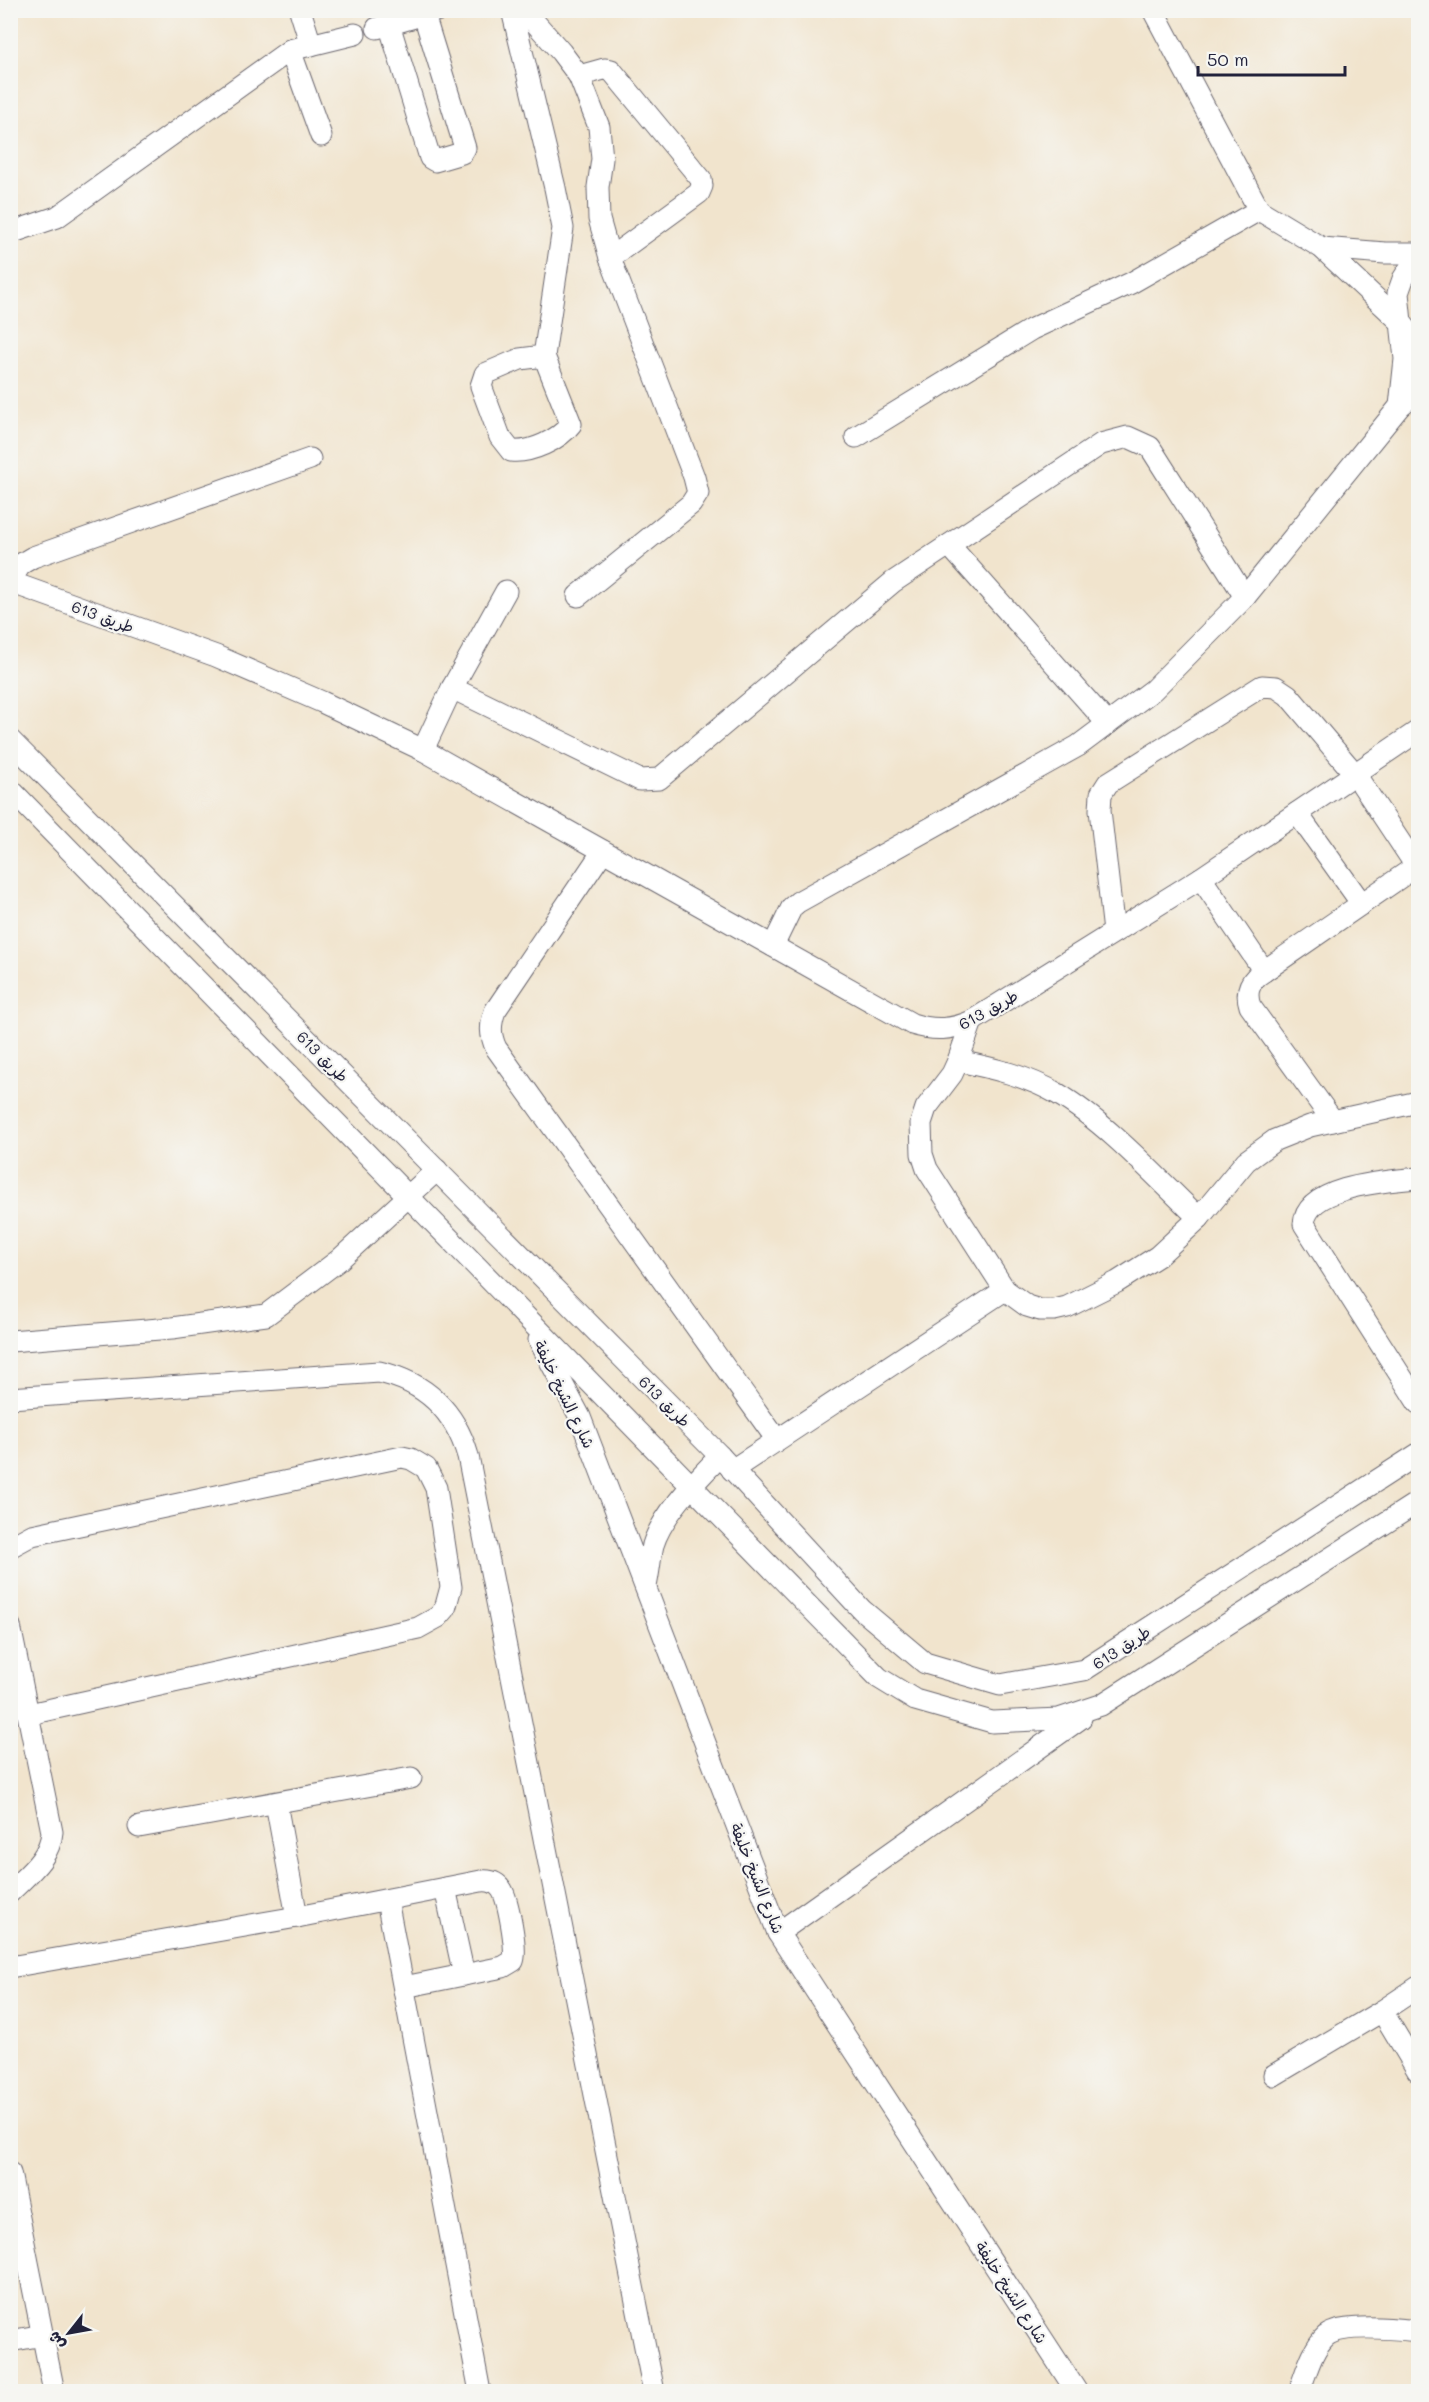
<svg xmlns="http://www.w3.org/2000/svg" width="1429" height="2402" font-family="Mali,'Playpen Sans Arabic',sans-serif">
  <style>
    .lines { fill: none; stroke-linecap: round; stroke-linejoin: round }
    .minor-casing { stroke: #6a666e; stroke-width: 23 }
    .minor { stroke: #fff; stroke-width: 21 }
    .labels { text-anchor: middle; dominant-baseline: central; stroke-width: 4.5; stroke-linejoin: round; paint-order: stroke }
    .street-label { font-size: 16px; fill: #22223b; stroke: #f6f6f2 }
  </style>
  <rect width="100%" height="100%" fill="#f6f6f2"/>
  <filter id="ink" filterUnits="userSpaceOnUse"><feTurbulence type="fractalNoise" baseFrequency=".0167" numOctaves="2"/><feDisplacementMap in="SourceGraphic" scale="12" xChannelSelector="R" yChannelSelector="G"/><feConvolveMatrix kernelMatrix="1 2 1 2 8 2 1 2 1" color-interpolation-filters="sRGB"/></filter>
  <filter id="wash" filterUnits="userSpaceOnUse"><feTurbulence type="fractalNoise" baseFrequency=".008" numOctaves="4" result="noise"/><feDisplacementMap in="SourceGraphic" scale="24" xChannelSelector="R" yChannelSelector="G"/><feGaussianBlur stdDeviation="1.35" result="paint"/><feColorMatrix in="noise" values="0 0 0 0 0 0 0 0 0 0 0 0 0 0 0 0 0 1.4 0 .05"/><feComposite in="paint" operator="in"/></filter>
  <g filter="url(#wash)">
    <rect width="100%" height="100%" fill="#f1e4cd"/>
  </g>
  <g filter="url(#ink)">
    <g class="lines">
      <defs>
        <g id="minor">
          <polyline points="300,10 311,45"/>
          <path d="M512 10 555 188 563 228 544 356 571 424C559 440 531 453 511 451L500 437 481 386 485 374 520 359 544 356"/>
          <polyline points="524,10 561,52 579,76 599,127 602,159 598,187 599,219 610,258 694,477 698,493 691,504 578,596"/>
          <polyline points="1153,10 1259,210 1322,248 1401,322 1405,359 1400,406"/>
          <polyline points="389,24 430,158 435,161 462,153 465,148 424,15"/>
          <polyline points="377,28 439,10"/>
          <polyline points="579,76 604,69 611,70 701,179 702,186 699,193 610,258"/>
          <polyline points="321,136 290,50 355,34"/>
          <polyline points="10,233 57,217 290,50"/>
          <polyline points="1322,248 1385,253 1418,253"/>
          <polyline points="1418,263 1410,268 1403,279 1398,293 1401,322 1418,344"/>
          <polyline points="856,437 1032,329 1131,283 1259,210"/>
          <polyline points="949,545 1108,724"/>
          <polyline points="10,581 21,564 33,557 310,459"/>
          <path d="M10 582 216 656 322 702 423 750 912 1024C934 1031 952 1030 972 1021L1201 878 1418 731"/>
          <polyline points="452,688 640,780 659,779 893,582 1101,444 1128,437 1150,447 1245,597"/>
          <polyline points="10,740 720,1456 862,1610 925,1663 1000,1685 1084,1670 1418,1454"/>
          <polyline points="423,750 452,688 506,591"/>
          <polyline points="10,789 879,1678 915,1700 992,1722 1059,1719 1101,1705 1418,1502"/>
          <polyline points="1297,813 1362,904"/>
          <path d="M603 851 495 1011C490 1025 490 1035 496 1048L777 1440"/>
          <polyline points="1201,878 1264,971"/>
          <polyline points="1114,932 1100,810 1101,794 1108,783 1262,686 1276,687 1288,695 1355,774 1418,869"/>
          <polyline points="773,946 792,907 798,902 1078,746 1153,690 1245,597 1400,406 1418,391"/>
          <polyline points="972,1021 958,1061 952,1074 926,1108 921,1123 922,1154 927,1169 1005,1290 1027,1306 1040,1310 1054,1310 1067,1307 1117,1282 1158,1256 1199,1218 1246,1161 1275,1140 1310,1126 1418,1102"/>
          <path d="M958 1061C993 1068 1027 1076 1058 1094 1107 1123 1157 1178 1199 1218"/>
          <path d="M1333 1121 1250 1006C1246 994 1248 985 1257 976L1418 865"/>
          <path d="M1418 1178C1390 1181 1306 1185 1304 1224L1418 1403"/>
          <polyline points="539,1340 580,1417 778,1933 1077,2392"/>
          <polyline points="10,1341 172,1328 266,1315 339,1260 437,1170"/>
          <path d="M10 1398 379 1372C425 1382 455 1411 468 1456L654 2392"/>
          <polyline points="732,1470 1005,1290"/>
          <polyline points="10,1547 32,1535 402,1457 411,1459 426,1468 436,1488 451,1587 445,1609 438,1617 418,1628 29,1714"/>
          <path d="M646 1586C649 1573 650 1558 653 1545 663 1513 697 1480 720 1456"/>
          <path d="M10 1626 52 1832C50 1858 28 1874 10 1892"/>
          <polyline points="276,1803 297,1917"/>
          <polyline points="139,1827 411,1778"/>
          <polyline points="445,1888 464,1975"/>
          <polyline points="387,1900 480,2392"/>
          <polyline points="778,1933 1081,1718"/>
          <path d="M10 1967 297 1917 481 1881C489 1880 497 1882 502 1890 508 1900 518 1951 513 1961L503 1967 404 1987"/>
          <polyline points="1382,2011 1418,2071"/>
          <polyline points="1274,2075 1382,2011 1418,1987"/>
          <polyline points="10,2173 54,2392"/>
          <polyline points="10,2341 43,2335"/>
          <path d="M1301 2386C1307 2370 1313 2348 1326 2336 1343 2323 1398 2329 1418 2331"/>
        </g>
      </defs>
      <use href="#minor" class="minor-casing"/>
      <use href="#minor" class="minor"/>
    </g>
  </g>
  <g class="labels">
    <g class="street-label">
      <text transform="translate(103 616) rotate(20)">طريق 613</text>
      <text transform="translate(988 1009) rotate(-29)">طريق 613</text>
      <text transform="translate(323 1056) rotate(45)">طريق 613</text>
      <text transform="translate(565 1394) rotate(64)">شارع الشيخ خليفة</text>
      <text transform="translate(665 1401) rotate(45)">طريق 613</text>
      <text transform="translate(1121 1647) rotate(-33)">طريق 613</text>
      <text transform="translate(758 1878) rotate(68)">شارع الشيخ خليفة</text>
      <text transform="translate(1012 2292) rotate(57)">شارع الشيخ خليفة</text>
    </g>
  </g>
  <rect width="1429" height="2402" fill="none" stroke="#f6f6f2" stroke-width="36"/>
  <g transform="translate(69 2333) rotate(239)" stroke="#f6f6f2" stroke-width="4.5" paint-order="stroke">
  <path d="M0-4.5L10 22L0 15L-10 22Z" fill="#22223b"/>
  <text y="-9" font-size="16" font-weight="bold" text-anchor="middle" fill="#22223b">ش</text>
  </g>
  <path d="M1198 66v9h147v-9" fill="none" stroke="#22223b" stroke-width="3"/>
  <text x="1207" y="66" font-size="18" fill="#22223b" stroke="#f6f6f2" stroke-width="4.5" paint-order="stroke">50 m</text>
</svg>
